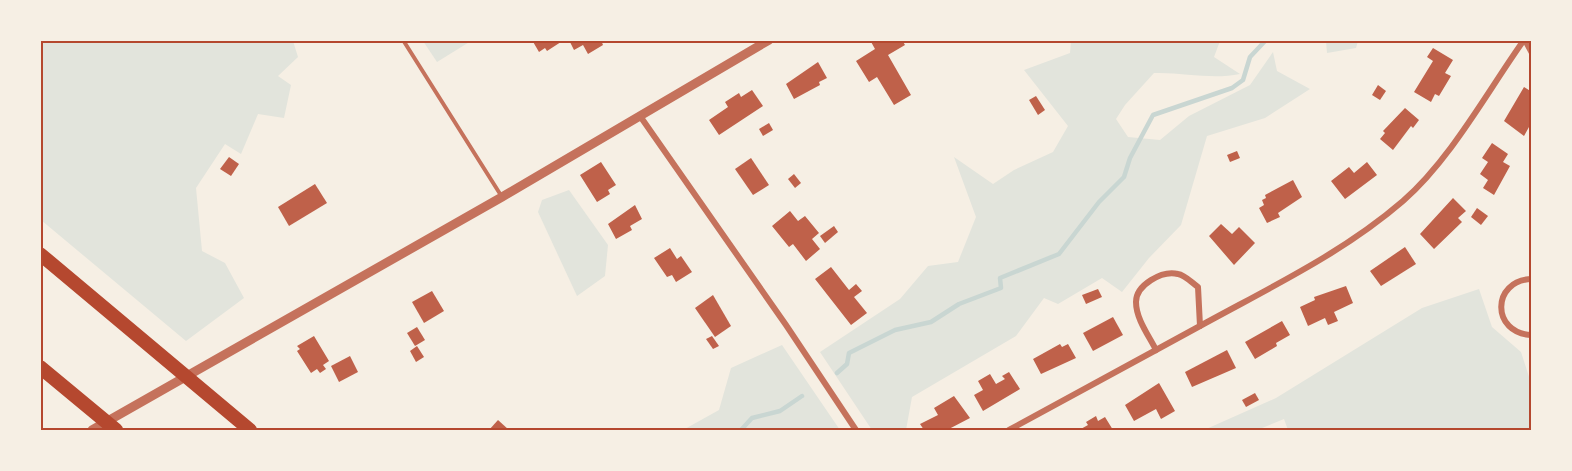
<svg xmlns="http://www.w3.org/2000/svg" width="1572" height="471" font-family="Bitter,serif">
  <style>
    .green { fill: #e2e4dc }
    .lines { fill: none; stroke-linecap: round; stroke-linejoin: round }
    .stream { stroke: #c9d6d2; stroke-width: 4.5 }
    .building { fill: #bf614a }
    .service { stroke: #c5725c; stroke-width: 4 }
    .minor { stroke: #c5725c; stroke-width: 6 }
    .tertiary { stroke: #c5725c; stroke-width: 9 }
    .motorway { stroke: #b5482f; stroke-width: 14 }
    .neatline { fill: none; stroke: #b5482f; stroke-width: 2 }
  </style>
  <rect width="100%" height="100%" fill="#f6efe4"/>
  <g class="green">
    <polygon points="44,41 293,41 298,57 278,76 291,85 284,118 258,114 241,154 225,144 196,188 202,251 225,263 244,298 186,341 41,220 40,47"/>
    <polygon points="423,41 471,41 437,62"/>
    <path d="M1071 41H1220L1214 57 1240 74C1211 80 1183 72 1154 73L1125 105 1116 119 1128 137 1160 140 1189 116 1250 85 1273 52 1277 71 1310 89 1265 118 1207 136 1181 225 1149 258 1122 292 1102 278 1058 304 1044 298 1016 336 912 397 906 430H872L820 352 900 299 928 266 958 262 976 217 954 157 993 184 1014 170 1053 152 1068 126 1024 70 1070 53Z"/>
    <polygon points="1326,41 1326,40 1358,41 1356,48 1327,53"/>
    <polygon points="569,190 608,245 605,276 577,296 538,212 542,200"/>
    <polygon points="1479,289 1492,327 1521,352 1531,383 1531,430 1288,430 1284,419 1257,430 1204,430 1276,398 1422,308"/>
    <polygon points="782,345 840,430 683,430 719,410 731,368"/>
  </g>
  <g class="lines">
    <g class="stream">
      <polyline points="837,373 847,364 849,353 895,330 931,322 959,304 1001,288 1000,278 1059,254 1099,202 1124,177 1130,158 1153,115 1232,88 1243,80 1250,57 1266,40"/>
      <polyline points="741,430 752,418 780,411 802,396"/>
    </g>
  </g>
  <g class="building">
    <polygon points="532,40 564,40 547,51 545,48 539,52"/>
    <polygon points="569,40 601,40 603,45 588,54 583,45 574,50"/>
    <polygon points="870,40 902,40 905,45 888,55 911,95 894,105 877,77 869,82 856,61 875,49"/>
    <polygon points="1433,48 1453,60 1445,73 1451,76 1439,96 1435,94 1431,102 1414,92 1433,61 1427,57"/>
    <polygon points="818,62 827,78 819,82 820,85 794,99 786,84"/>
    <polygon points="1378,85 1386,91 1380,100 1372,95"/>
    <polygon points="1524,87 1532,92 1532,128 1529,127 1524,136 1504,121"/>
    <polygon points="752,90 763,106 719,135 709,120 728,107 725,102 739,93 741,97"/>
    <polygon points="1036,96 1045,110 1038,115 1029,100"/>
    <polygon points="1405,108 1419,120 1413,128 1411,126 1393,150 1380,139 1385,133 1383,131"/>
    <polygon points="769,123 773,130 763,136 759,129"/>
    <polygon points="1492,143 1508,154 1503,162 1510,166 1494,195 1483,188 1488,180 1480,174 1488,162 1482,158"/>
    <polygon points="1237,151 1240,158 1230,162 1227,155"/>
    <polygon points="229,157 239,164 231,176 220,169"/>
    <polygon points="751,158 769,185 753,195 735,169"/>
    <polygon points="601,162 616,185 608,190 610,194 597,202 580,175"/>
    <polygon points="1367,162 1377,175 1345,199 1331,181 1349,167 1354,173"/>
    <polygon points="794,174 801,183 795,188 788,179"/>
    <polygon points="1293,180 1302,197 1278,213 1280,217 1267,223 1259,208 1264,205 1262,200 1266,198 1265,195"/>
    <polygon points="315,184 327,203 289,226 278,207"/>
    <polygon points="1453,198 1466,211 1458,218 1462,222 1434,249 1420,234"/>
    <polygon points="635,205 642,219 630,226 632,230 616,239 608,224"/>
    <polygon points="1477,208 1488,216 1481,225 1471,217"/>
    <polygon points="790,211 798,221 805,216 819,233 812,239 820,249 806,261 793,244 789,247 772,226"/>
    <polygon points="1221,224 1232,234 1239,227 1255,243 1234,265 1209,236"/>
    <polygon points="834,226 838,232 825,243 820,236"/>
    <polygon points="1405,247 1416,264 1381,286 1370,271"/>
    <polygon points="670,248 677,259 681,256 692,272 676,282 672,275 667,277 654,258"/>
    <polygon points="831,267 849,290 856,284 862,291 854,297 867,313 851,325 815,279"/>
    <polygon points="1346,286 1353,303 1334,312 1338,321 1328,325 1325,318 1308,326 1300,307 1315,300 1314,297"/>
    <polygon points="1098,289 1102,297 1086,304 1082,295"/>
    <polygon points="432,291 444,311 424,323 412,302"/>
    <polygon points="713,295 731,326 715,337 695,308"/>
    <polygon points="1113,317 1123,335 1093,351 1083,333"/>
    <polygon points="1282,321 1290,335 1276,343 1277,346 1255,359 1245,342"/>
    <polygon points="417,327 425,340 415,346 407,333"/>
    <polygon points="314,336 329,361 323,365 326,369 320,373 317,369 311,373 297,351 300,349 297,346"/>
    <polygon points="712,336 719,346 713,349 706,339"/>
    <polygon points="1060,344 1062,347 1068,344 1076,358 1041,374 1033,359"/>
    <polygon points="417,346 424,357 416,362 410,351"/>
    <polygon points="1227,350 1236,368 1192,387 1185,372"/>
    <polygon points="350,356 358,372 339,382 331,366"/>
    <polygon points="1009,372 1020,389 983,411 974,395 983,390 978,381 990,374 996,384 1005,379 1002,376"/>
    <polygon points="1159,383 1175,411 1161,419 1156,409 1134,421 1125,405"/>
    <polygon points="1255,393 1259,400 1246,407 1242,400"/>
    <polygon points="954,396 970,418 947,430 924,430 920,424 938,415 934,408"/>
    <polygon points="1096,416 1098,421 1105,417 1113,430 1079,430 1088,425 1086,422"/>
    <polygon points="498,420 509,430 489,430"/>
  </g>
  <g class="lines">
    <polyline class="service" points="403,40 502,197"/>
    <g class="minor">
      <polyline points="1525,40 1532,53"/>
      <polyline points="640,116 786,325 856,430"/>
      <path d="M1532 279C1491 280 1491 334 1532 335"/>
      <polyline points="1156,350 1200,326"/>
      <path d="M1009 430 1156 350C1149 336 1136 319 1136 302 1136 285 1162 270 1178 274 1185 275 1192 283 1198 287L1200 326C1269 288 1343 253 1403 201 1451 159 1487 92 1524 40"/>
    </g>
    <polyline class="tertiary" points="92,430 502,197 769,40"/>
    <g class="motorway">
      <polyline points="40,254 250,430"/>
      <polyline points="40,367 116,430"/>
    </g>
  </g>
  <rect width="1572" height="471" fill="none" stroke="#f6efe4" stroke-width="84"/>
  <rect x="42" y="42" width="1488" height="387" class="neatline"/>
</svg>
